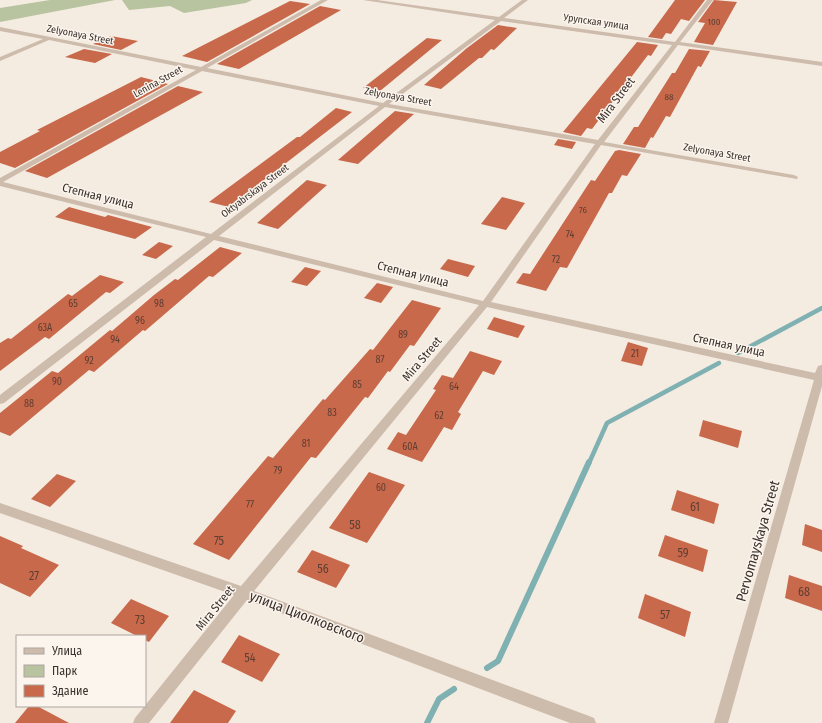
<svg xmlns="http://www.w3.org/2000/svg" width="822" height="723" font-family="'Fira Sans Condensed',sans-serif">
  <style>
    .green { fill: #b8c4a0 }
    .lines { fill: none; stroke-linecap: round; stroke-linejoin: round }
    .stream-far1 { stroke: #7fb0b2; stroke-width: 4.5 }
    .stream { stroke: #7fb0b2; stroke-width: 6 }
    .building { fill: #c8694b }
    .minor { fill: #cdbbac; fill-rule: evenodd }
    .labels { text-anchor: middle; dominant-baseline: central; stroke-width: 3; stroke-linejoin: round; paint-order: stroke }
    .far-number-label { font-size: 9px; fill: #5e3e33 }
    .far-street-label { font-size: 10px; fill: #3b302b; stroke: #fbf5ee }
    .number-label { font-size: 10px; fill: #5e3e33 }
    .street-label { font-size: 12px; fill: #3b302b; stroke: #fbf5ee }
    .near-number-label { font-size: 12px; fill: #5e3e33 }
    .near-street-label { font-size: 14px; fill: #3b302b; stroke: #fbf5ee }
  </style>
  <rect width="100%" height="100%" fill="#f4ebe1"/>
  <g class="green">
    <polygon points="50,0 115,0 0,22 0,8"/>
    <polygon points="122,0 252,0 246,3 184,13 170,6 129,10"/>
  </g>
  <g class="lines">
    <g class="stream-far1">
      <polyline points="738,353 822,308"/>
      <polyline points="589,463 607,423 719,363"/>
    </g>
    <g class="stream">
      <polyline points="487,668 498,661 589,462"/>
      <polyline points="427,723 439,699 454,689"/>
    </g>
  </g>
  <g class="building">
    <polygon points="675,0 705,0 689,21 681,19 671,34 666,33 662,39 648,37"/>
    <polygon points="714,0 737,2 713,45 694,42 705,23 698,22"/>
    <polygon points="290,1 310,4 207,62 182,56"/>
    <polygon points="320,6 341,10 239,69 217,64"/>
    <polygon points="498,25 517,28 494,50 491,49 482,58 479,58 441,89 424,85 467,48"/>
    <polygon points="111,36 138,41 121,50 93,44"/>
    <polygon points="427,38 442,40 380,91 363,88"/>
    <polygon points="637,42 658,45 651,56 648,55 592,129 587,128 581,136 563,132"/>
    <polygon points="84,49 112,54 95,63 65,57"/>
    <polygon points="689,49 710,51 701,67 698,66 670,117 666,116 653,138 651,137 645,148 623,144 634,127 638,127 672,73 675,73"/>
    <polygon points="141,77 168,84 15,168 0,163 0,152 40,131 37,130"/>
    <polygon points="178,86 203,92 47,178 25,171"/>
    <polygon points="336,108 352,112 229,207 209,202 297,137 300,137"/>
    <polygon points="395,111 414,114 358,164 338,160"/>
    <polygon points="558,139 576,142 572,149 554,145"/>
    <polygon points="619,150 641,154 627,176 622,175 612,193 609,193 567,268 560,267 546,291 516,283 523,273 530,274 591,180 595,181 615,151"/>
    <polygon points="307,180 327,185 278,229 257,223"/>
    <polygon points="502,197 525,203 506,230 481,224"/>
    <polygon points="69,207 105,217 108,215 152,227 135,239 55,217"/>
    <polygon points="159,242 173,246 156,259 142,255"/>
    <polygon points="220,247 242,253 213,277 209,276 145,331 143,330 94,372 89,370 10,436 0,432 0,413 52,371 58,373 110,330 112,331 154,295 175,279 178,280"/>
    <polygon points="448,259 475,266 468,277 440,269"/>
    <polygon points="305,267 321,271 307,286 291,282"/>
    <polygon points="100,275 124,282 110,293 106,292 49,339 45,337 0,371 0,343 8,338 11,339 68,294 72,296"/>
    <polygon points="377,283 393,287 381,303 364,298"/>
    <polygon points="412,300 441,308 414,346 410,345 390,372 388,371 368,398 365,397 316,458 311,457 229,560 193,544 268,456 273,458 323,399 325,400 370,349 373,350"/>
    <polygon points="494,317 525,326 518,338 487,329"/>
    <polygon points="628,342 648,348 642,366 621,361"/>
    <polygon points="470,351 502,361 494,375 483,371 458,412 461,414 452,430 444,427 422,462 387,449 398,432 406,435 436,390 433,389 442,375 453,378"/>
    <polygon points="703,420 742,431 738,448 699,436"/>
    <polygon points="369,472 405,485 367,543 329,528"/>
    <polygon points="57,474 76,481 50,507 31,499"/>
    <polygon points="677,490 719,504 714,524 671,510"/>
    <polygon points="805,524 822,530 822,552 802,545"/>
    <polygon points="665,535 708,550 703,572 658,556"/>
    <polygon points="0,536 23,546 21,548 59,565 30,597 0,583"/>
    <polygon points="312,550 350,565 336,588 297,572"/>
    <polygon points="789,575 822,586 822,611 785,598"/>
    <polygon points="645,594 691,612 685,637 638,618"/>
    <polygon points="131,599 169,616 149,642 145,640 145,636 137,636 111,623"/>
    <polygon points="239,635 280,654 262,682 221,662"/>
    <polygon points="194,690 236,711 228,723 170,723"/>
    <polygon points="29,706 37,706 69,723 15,723"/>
  </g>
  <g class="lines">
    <path class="minor" d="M321 0H328L207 68 383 103 495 20 363 0H377L499 17 522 0H528L504 18 675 42 707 0H713L680 42 822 62V66L678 45 604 142 794 175 798 177 797 179 601 145 491 302 815 373 818 366 822 365V386L728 723H714L814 380 487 307 254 591 589 716 594 718 596 723H570L247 600 149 723H133L135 718 234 595 0 513V503L241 586 479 305 214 240 4 403 0 404V395L206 237 0 186V178L196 70 49 40 0 61V57L43 39 0 31V27L201 67ZM501 21 672 45 598 140 389 104ZM202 71 379 106 211 234 3 182ZM385 107 595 144 483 301 219 236Z"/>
  </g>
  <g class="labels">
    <g class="far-number-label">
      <text x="714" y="22">100</text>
      <text x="669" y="97">88</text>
      <text x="583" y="210">76</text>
    </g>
    <g class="far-street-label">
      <text transform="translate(596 22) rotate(8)">Урупская улица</text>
      <text transform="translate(80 35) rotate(11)">Zelyonaya Street</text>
      <text transform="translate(158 82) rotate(-29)">Lenina Street</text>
      <text transform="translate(398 97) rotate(10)">Zelyonaya Street</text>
      <text transform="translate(717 153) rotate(10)">Zelyonaya Street</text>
      <text transform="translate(255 191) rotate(-37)">Oktyabrskaya Street</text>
    </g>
    <g class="number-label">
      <text x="570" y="235">74</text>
      <text x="556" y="260">72</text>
      <text x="73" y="304">65</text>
      <text x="159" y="304">98</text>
      <text x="140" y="321">96</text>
      <text x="45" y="328">63А</text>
      <text x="403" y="335">89</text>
      <text x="115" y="340">94</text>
      <text x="635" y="354">21</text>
      <text x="380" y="360">87</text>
      <text x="89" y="361">92</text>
      <text x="57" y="382">90</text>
      <text x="357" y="385">85</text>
      <text x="454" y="387">64</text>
      <text x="29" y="404">88</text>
      <text x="332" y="413">83</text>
      <text x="439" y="416">62</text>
      <text x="306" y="444">81</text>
      <text x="410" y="447">60А</text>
      <text x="278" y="471">79</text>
      <text x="381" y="488">60</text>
      <text x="250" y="505">77</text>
    </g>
    <g class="street-label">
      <text transform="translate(616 100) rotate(-53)">Mira Street</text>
      <text transform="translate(98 196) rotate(14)">Степная улица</text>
      <text transform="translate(413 274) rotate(14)">Степная улица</text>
      <text transform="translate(729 345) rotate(12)">Степная улица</text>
      <text transform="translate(422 359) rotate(-50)">Mira Street</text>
      <text transform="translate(215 608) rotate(-51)">Mira Street</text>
    </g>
    <g class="near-number-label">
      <text x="695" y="507">61</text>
      <text x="355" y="525">58</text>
      <text x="219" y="541">75</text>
      <text x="683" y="553">59</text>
      <text x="323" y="569">56</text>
      <text x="34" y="576">27</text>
      <text x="804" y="592">68</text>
      <text x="665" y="615">57</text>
      <text x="140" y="620">73</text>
      <text x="250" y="658">54</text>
    </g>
    <g class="near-street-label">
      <text transform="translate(758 541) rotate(-74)">Pervomayskaya Street</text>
      <text transform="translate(307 617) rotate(21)">улица Циолковского</text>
    </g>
  </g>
  <rect x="16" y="635" width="130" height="72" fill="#fbf5ee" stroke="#aea6a0"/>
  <rect x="24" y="648" width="20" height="6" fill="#cdbbac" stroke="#aea6a0"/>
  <text x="52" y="655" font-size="12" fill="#3b302b">Улица</text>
  <rect x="24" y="665" width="20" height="12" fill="#b8c4a0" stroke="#aea6a0"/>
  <text x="52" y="675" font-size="12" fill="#3b302b">Парк</text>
  <rect x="24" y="685" width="20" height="12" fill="#c8694b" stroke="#aea6a0"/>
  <text x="52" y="695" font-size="12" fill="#3b302b">Здание</text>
</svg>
